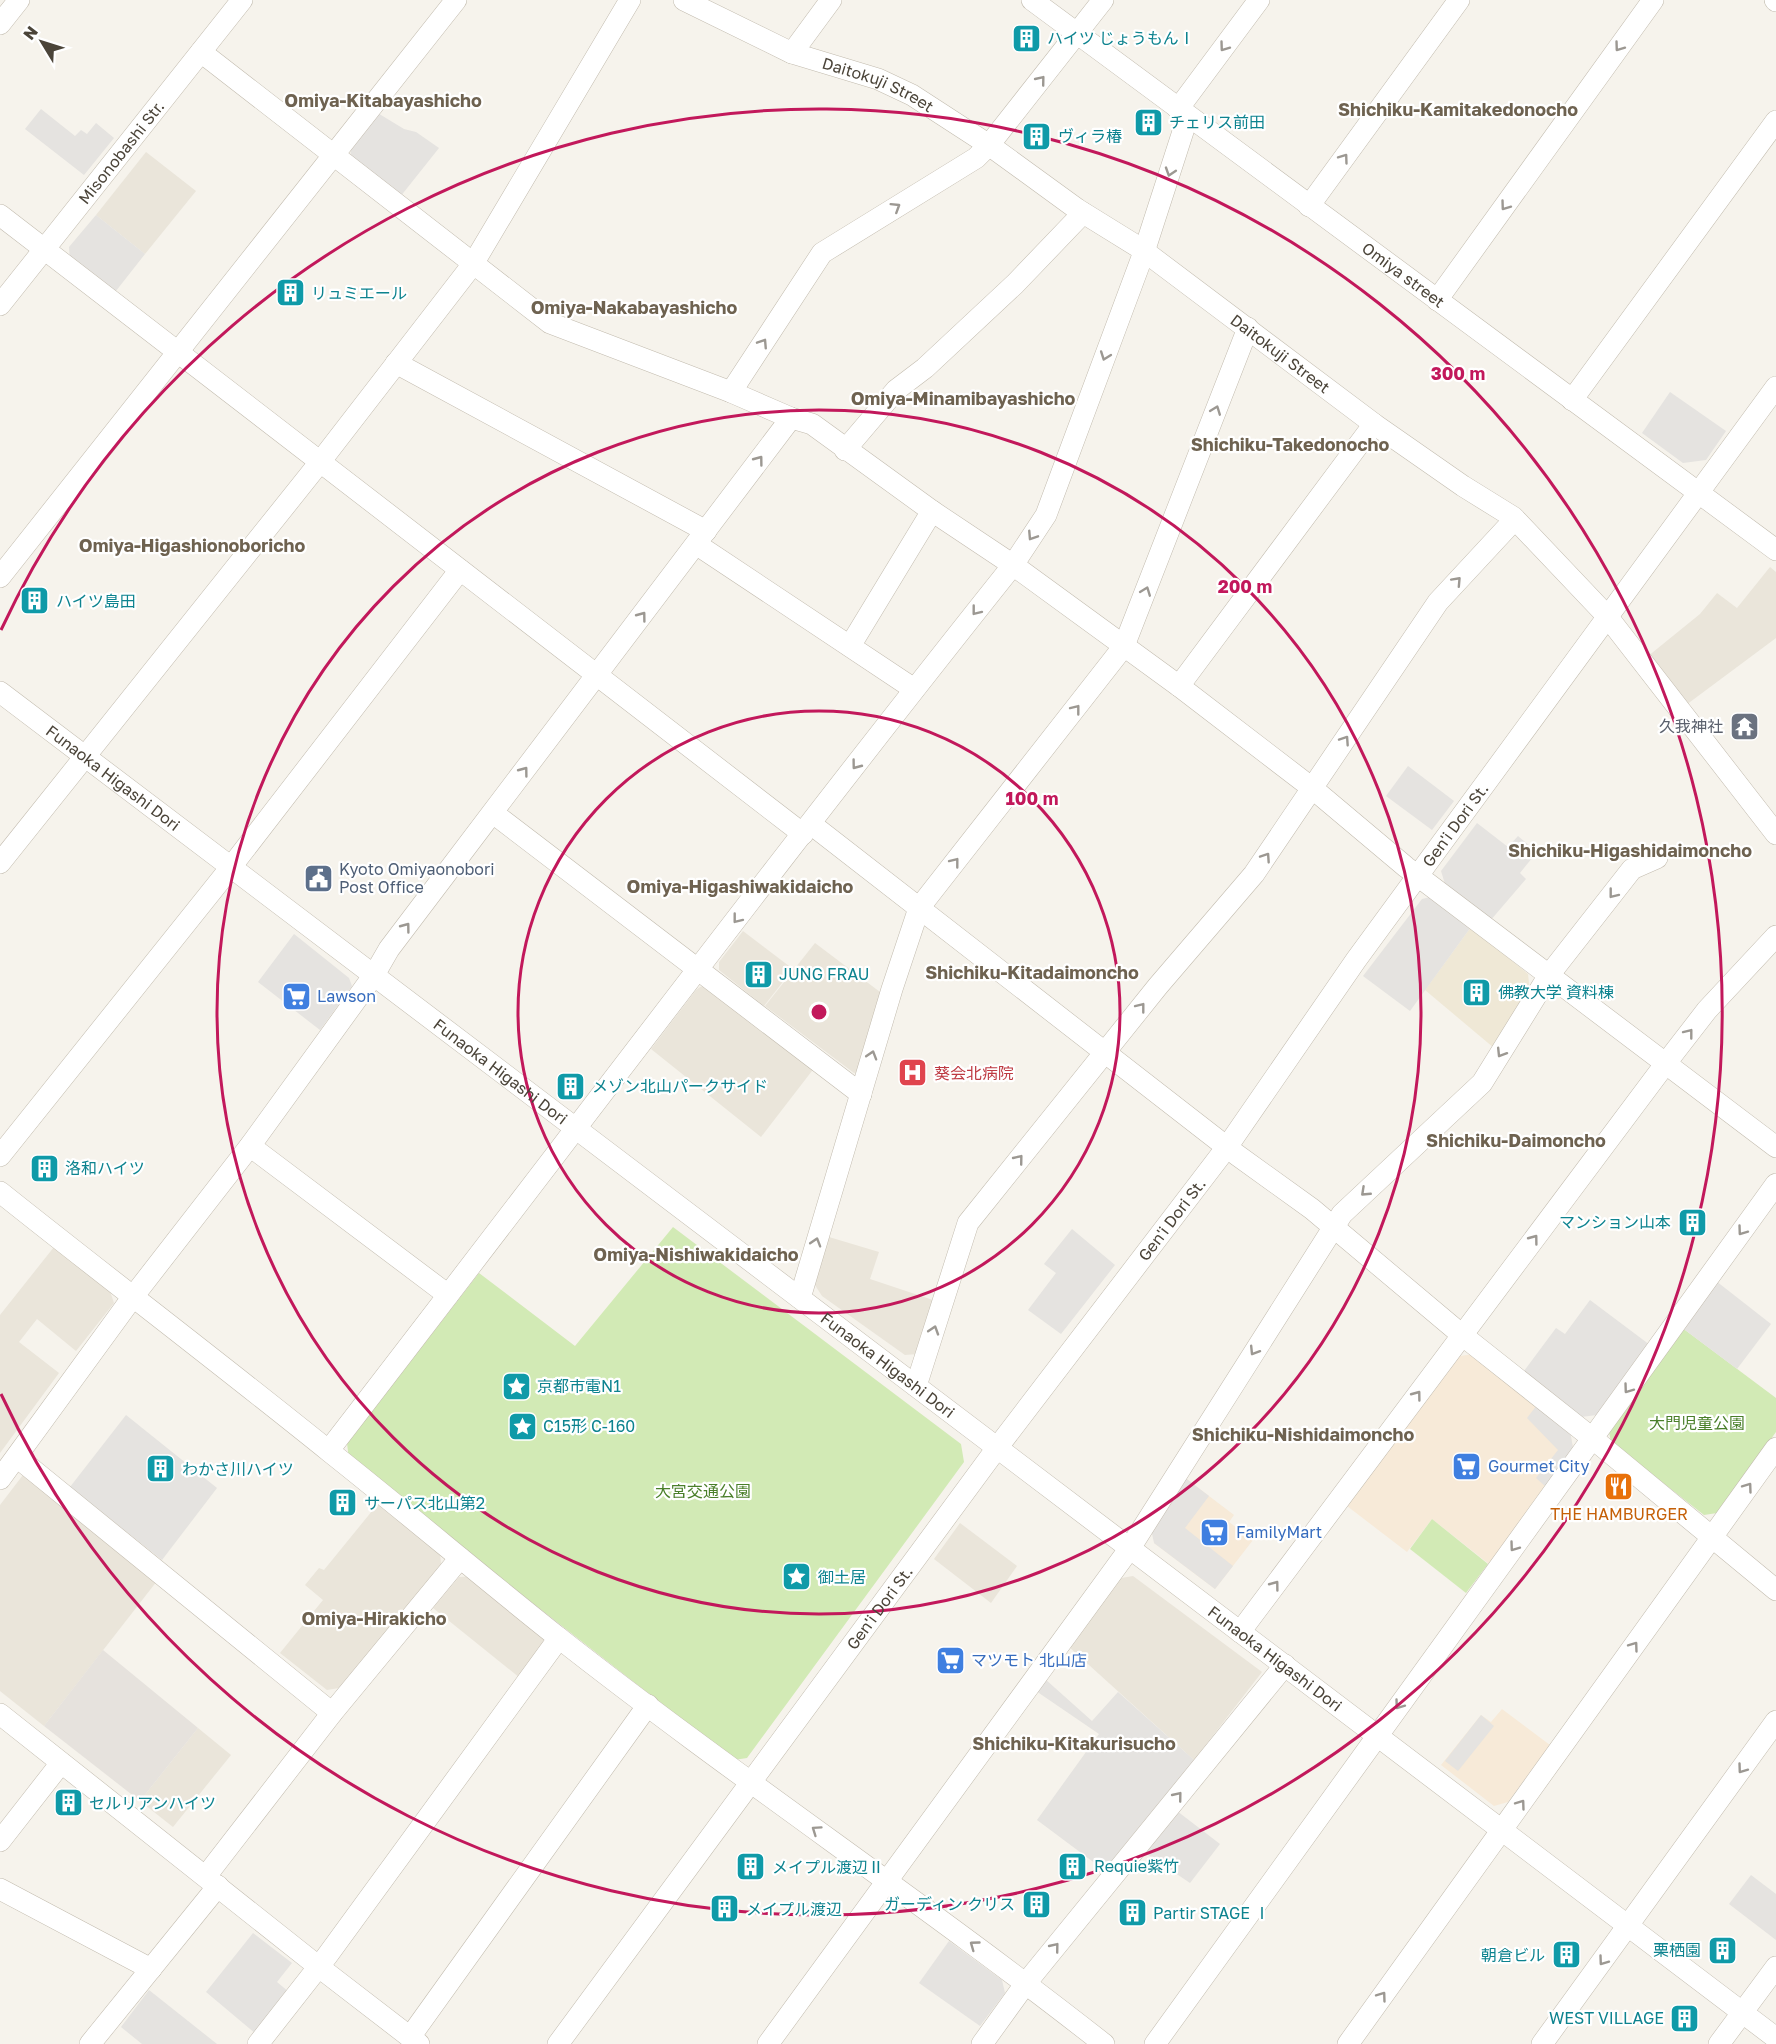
<svg xmlns="http://www.w3.org/2000/svg" width="1776" height="2044" font-family="'Golos Text','Noto Sans JP',sans-serif">
  <style>
    .residential { fill: #eae5da }
    .commercial { fill: #f7ead8 }
    .industrial { fill: #e6e2dd }
    .education { fill: #efe8d6 }
    .green { fill: #d2eab5 }
    .parking { fill: #e5e3e0 }
    .lines { fill: none; stroke-linecap: round; stroke-linejoin: round }
    .minor-casing { stroke: #c2bbae; stroke-width: 22 }
    .minor { stroke: #fff; stroke-width: 21 }
    .oneway { stroke: #9c9892 }
    .ring { fill: none; stroke: #c2185b; stroke-width: 3 }
    .labels { text-anchor: middle; dominant-baseline: central; stroke-width: 4.5; stroke-linejoin: round; paint-order: stroke }
    .culture-label { font-size: 16px; fill: #0d838f; stroke: #fff; text-anchor: start }
    .street-label { font-size: 16px; fill: #4b4439; stroke: #fff }
    .worship-label { font-size: 16px; fill: #5b616d; stroke: #fff; text-anchor: end }
    .service-label { font-size: 16px; fill: #4e5e75; stroke: #fff; text-anchor: start }
    .shop-label { font-size: 16px; fill: #366cbe; stroke: #fff; text-anchor: start }
    .health-label { font-size: 16px; fill: #be3a42; stroke: #fff; text-anchor: start }
    .park-label { font-size: 16px; fill: #4a7f2a; stroke: #fff }
    .food-label { font-size: 16px; fill: #c56008; stroke: #fff }
    .neighbourhood-label { font-size: 18px; font-weight: bold; fill: #6e6250; stroke: #fff }
    .centre { fill: #c2185b; stroke: #fff; stroke-width: 3 }
    .ring-label { font-size: 18px; text-anchor: middle; font-weight: bold; fill: #c2185b; stroke: #fff; stroke-width: 4.5; stroke-linejoin: round; paint-order: stroke }
  </style>
  <rect width="100%" height="100%" fill="#f6f3ec"/>
  <g class="residential">
    <polygon points="146,152 196,191 145,254 96,215"/>
    <polygon points="1770,567 1776,572 1776,638 1686,705 1647,657 1700,614 1717,593 1737,608"/>
    <polygon points="743,931 793,969 764,1006 719,970 719,962"/>
    <polygon points="815,943 884,995 862,1071 854,1073 765,1006"/>
    <polygon points="706,985 815,1067 761,1137 651,1049 696,990 700,987"/>
    <polygon points="829,1237 879,1252 870,1279 933,1300 918,1354 905,1355 822,1296 813,1282"/>
    <polygon points="54,1247 110,1291 114,1303 76,1351 37,1319 19,1342 59,1373 0,1453 0,1315"/>
    <polygon points="23,1475 157,1581 44,1726 0,1691 0,1505"/>
    <polygon points="381,1500 440,1551 441,1565 339,1688 327,1690 280,1653 323,1600 305,1585 319,1568 324,1570"/>
    <polygon points="960,1523 1017,1566 991,1603 934,1559"/>
    <polygon points="478,1576 542,1628 544,1645 520,1678 433,1608 459,1577"/>
    <polygon points="1133,1576 1262,1672 1194,1760 1068,1646 1121,1578"/>
    <polygon points="198,1728 231,1755 173,1827 140,1801"/>
  </g>
  <g class="commercial">
    <polygon points="1474,1354 1570,1431 1573,1448 1489,1564 1432,1519 1407,1552 1347,1506 1460,1356"/>
    <polygon points="1184,1477 1234,1515 1229,1522 1253,1540 1215,1589 1154,1543"/>
    <polygon points="1502,1709 1550,1745 1508,1802 1494,1806 1441,1765 1481,1715 1491,1722"/>
  </g>
  <polygon class="industrial" points="103,1650 198,1728 140,1801 44,1726"/>
  <polygon class="education" points="1471,927 1528,974 1530,992 1494,1048 1425,990"/>
  <g class="green">
    <polygon points="673,1227 961,1444 964,1462 747,1758 734,1760 349,1460 347,1443 479,1273 575,1346"/>
    <polygon points="1681,1327 1776,1398 1776,1432 1717,1513 1704,1515 1611,1442 1608,1427"/>
    <polygon points="1432,1519 1488,1564 1466,1593 1410,1549"/>
  </g>
  <g class="parking">
    <polygon points="41,109 75,136 81,130 87,134 96,123 114,138 84,175 25,129"/>
    <polygon points="376,112 404,129 416,132 439,148 400,197 351,158 350,145"/>
    <polygon points="96,215 145,254 112,296 70,262 69,247"/>
    <polygon points="1670,392 1726,431 1706,460 1683,463 1642,433"/>
    <polygon points="1408,766 1454,801 1432,830 1386,796"/>
    <polygon points="1477,823 1508,847 1518,836 1537,852 1520,873 1526,879 1490,921 1445,884 1441,871"/>
    <polygon points="1430,897 1471,927 1410,1011 1363,976 1422,899"/>
    <polygon points="294,934 349,978 352,986 320,1030 258,982"/>
    <polygon points="1072,1229 1115,1265 1061,1334 1028,1310 1056,1273 1044,1264"/>
    <polygon points="1716,1281 1771,1324 1737,1369 1681,1327"/>
    <polygon points="1590,1300 1650,1345 1597,1415 1581,1417 1524,1371 1556,1328 1565,1334"/>
    <polygon points="1537,1405 1570,1431 1573,1448 1545,1486 1536,1478 1558,1450 1527,1418"/>
    <polygon points="126,1415 217,1488 162,1560 70,1487"/>
    <polygon points="1184,1477 1209,1496 1185,1528 1233,1566 1215,1589 1154,1543 1151,1529"/>
    <polygon points="1045,1679 1092,1721 1118,1692 1194,1760 1104,1870 1037,1820 1099,1734 1036,1691"/>
    <polygon points="1481,1715 1494,1726 1458,1771 1445,1761"/>
    <polygon points="1177,1811 1220,1844 1190,1883 1144,1852"/>
    <polygon points="1751,1875 1776,1894 1776,1940 1729,1904"/>
    <polygon points="253,1933 292,1963 277,1982 289,1992 256,2034 206,1992"/>
    <polygon points="949,1941 1002,1980 1005,1993 980,2026 919,1983"/>
    <polygon points="149,1990 217,2044 142,2044 121,2027"/>
  </g>
  <g class="lines">
    <defs>
      <g id="minor">
        <path id="s1" d="M684 0 792 53 878 79 912 95 989 145 1077 209 1140 248 1374 424 1463 486 1513 517 1607 616 1776 834"/>
        <path id="s2" d="M1032 0 1776 550"/>
        <polyline points="1775,0 1776,1"/>
        <polyline points="0,24 19,0"/>
        <polyline points="201,52 550,323 731,392 791,418 812,424 932,511 1013,565 1179,686 1312,788 1406,867 1776,1147"/>
        <polyline points="792,53 831,0"/>
        <polyline points="1178,109 1259,0"/>
        <polyline points="1309,206 1459,0"/>
        <polyline points="0,215 803,834"/>
        <polyline points="1437,300 1653,0"/>
        <path id="s3" d="M0 305 242 0"/>
        <polyline points="396,363 706,531"/>
        <polyline points="731,392 822,253 976,158 989,145 1103,0"/>
        <polyline points="1572,400 1776,121"/>
        <polyline points="845,450 896,390 925,368 1015,284 1083,213"/>
        <polyline points="696,544 914,689"/>
        <polyline points="0,577 456,0"/>
        <polyline points="850,646 932,511"/>
        <polyline points="1179,686 1374,424"/>
        <path id="s4" d="M0 692 1776 2038"/>
        <polyline points="493,813 861,1094"/>
        <polyline points="811,824 1237,1155 1312,1209 1462,1335 1592,1438 1776,1590"/>
        <polyline points="0,863 320,462 473,264 630,0"/>
        <polyline points="250,1146 448,1295"/>
        <polyline points="0,1156 231,867 460,570"/>
        <path d="M0 1192C109 1279 221 1364 330 1452 407 1513 482 1577 559 1638 737 1778 926 1904 1104 2044"/>
        <polyline points="800,1298 892,989 919,908 1124,646 1248,328"/>
        <polyline points="916,1386 968,1223 1158,986 1254,874 1438,602 1515,519"/>
        <path d="M329 1450C557 1155 780 857 1013 565L1046 515 1144 252 1188 116"/>
        <polyline points="17,1457 332,1713"/>
        <polyline points="0,1479 132,1298 250,1146 374,975 389,949 791,418"/>
        <polyline points="1240,1632 1666,1063 1707,1010 1776,936"/>
        <polyline points="0,1714 319,1967 419,2044"/>
        <polyline points="0,1841 61,1763"/>
        <polyline points="206,1876 332,1713 460,1558"/>
        <polyline points="0,1889 151,1969"/>
        <polyline points="410,2037 648,1705"/>
        <polyline points="90,2044 218,1886"/>
        <polyline points="258,2044 327,1956 559,1638"/>
        <path id="s5" d="M558 2044 997 1448 1227 1147 1356 960 1776 387"/>
        <polyline points="768,2044 1130,1548 1342,1214 1482,1083 1549,975 1632,869 1657,858"/>
        <polyline points="982,2044 1026,1983 1285,1665"/>
        <polyline points="1155,2044 1776,1184"/>
        <polyline points="1348,2044 1776,1448"/>
        <polyline points="1542,2044 1776,1721"/>
        <polyline points="1719,2044 1776,1967"/>
      </g>
    </defs>
    <use href="#minor" class="minor-casing"/>
    <use href="#minor" class="minor"/>
  </g>
  <defs><path id="oneway-chevron" d="M-2-3.5L2.5 0L-2 3.5" fill="none" stroke-width="1.6" stroke-linecap="round" stroke-linejoin="round" transform="scale(1.5)"/></defs>
  <g class="oneway">
    <use href="#oneway-chevron" transform="translate(1224 47) rotate(126)"/>
    <use href="#oneway-chevron" transform="translate(1619 47) rotate(126)"/>
    <use href="#oneway-chevron" transform="translate(1041 80) rotate(-51)"/>
    <use href="#oneway-chevron" transform="translate(1344 158) rotate(-54)"/>
    <use href="#oneway-chevron" transform="translate(1170 172) rotate(108)"/>
    <use href="#oneway-chevron" transform="translate(1505 206) rotate(126)"/>
    <use href="#oneway-chevron" transform="translate(896 207) rotate(-32)"/>
    <use href="#oneway-chevron" transform="translate(763 343) rotate(-57)"/>
    <use href="#oneway-chevron" transform="translate(1105 356) rotate(110)"/>
    <use href="#oneway-chevron" transform="translate(1216 410) rotate(-69)"/>
    <use href="#oneway-chevron" transform="translate(759 460) rotate(-53)"/>
    <use href="#oneway-chevron" transform="translate(1032 536) rotate(123)"/>
    <use href="#oneway-chevron" transform="translate(1457 581) rotate(-47)"/>
    <use href="#oneway-chevron" transform="translate(1146 591) rotate(-69)"/>
    <use href="#oneway-chevron" transform="translate(976 611) rotate(128)"/>
    <use href="#oneway-chevron" transform="translate(642 616) rotate(-53)"/>
    <use href="#oneway-chevron" transform="translate(1076 709) rotate(-52)"/>
    <use href="#oneway-chevron" transform="translate(1345 740) rotate(-56)"/>
    <use href="#oneway-chevron" transform="translate(856 765) rotate(127)"/>
    <use href="#oneway-chevron" transform="translate(524 771) rotate(-53)"/>
    <use href="#oneway-chevron" transform="translate(1266 857) rotate(-56)"/>
    <use href="#oneway-chevron" transform="translate(955 862) rotate(-52)"/>
    <use href="#oneway-chevron" transform="translate(1613 894) rotate(128)"/>
    <use href="#oneway-chevron" transform="translate(737 919) rotate(128)"/>
    <use href="#oneway-chevron" transform="translate(406 927) rotate(-53)"/>
    <use href="#oneway-chevron" transform="translate(1141 1007) rotate(-52)"/>
    <use href="#oneway-chevron" transform="translate(1689 1033) rotate(-52)"/>
    <use href="#oneway-chevron" transform="translate(1501 1053) rotate(122)"/>
    <use href="#oneway-chevron" transform="translate(872 1055) rotate(-73)"/>
    <use href="#oneway-chevron" transform="translate(1019 1159) rotate(-51)"/>
    <use href="#oneway-chevron" transform="translate(1365 1192) rotate(137)"/>
    <use href="#oneway-chevron" transform="translate(1742 1231) rotate(126)"/>
    <use href="#oneway-chevron" transform="translate(1534 1239) rotate(-53)"/>
    <use href="#oneway-chevron" transform="translate(816 1242) rotate(-73)"/>
    <use href="#oneway-chevron" transform="translate(934 1330) rotate(-72)"/>
    <use href="#oneway-chevron" transform="translate(1254 1351) rotate(122)"/>
    <use href="#oneway-chevron" transform="translate(1628 1389) rotate(126)"/>
    <use href="#oneway-chevron" transform="translate(1417 1395) rotate(-53)"/>
    <use href="#oneway-chevron" transform="translate(1748 1487) rotate(-54)"/>
    <use href="#oneway-chevron" transform="translate(1514 1547) rotate(126)"/>
    <use href="#oneway-chevron" transform="translate(1275 1585) rotate(-53)"/>
    <use href="#oneway-chevron" transform="translate(1634 1646) rotate(-54)"/>
    <use href="#oneway-chevron" transform="translate(1399 1705) rotate(126)"/>
    <use href="#oneway-chevron" transform="translate(1742 1769) rotate(126)"/>
    <use href="#oneway-chevron" transform="translate(1178 1796) rotate(-51)"/>
    <use href="#oneway-chevron" transform="translate(1521 1804) rotate(-54)"/>
    <use href="#oneway-chevron" transform="translate(816 1830) rotate(-145)"/>
    <use href="#oneway-chevron" transform="translate(974 1945) rotate(-144)"/>
    <use href="#oneway-chevron" transform="translate(1055 1947) rotate(-51)"/>
    <use href="#oneway-chevron" transform="translate(1603 1961) rotate(126)"/>
    <use href="#oneway-chevron" transform="translate(1382 1996) rotate(-54)"/>
  </g>
  <g class="ring">
    <circle cx="819" cy="1012" r="301"/>
    <circle cx="819" cy="1012" r="602"/>
    <path d="M1 630A903 903 0 1 1 1 1394"/>
  </g>
  <defs>
    <symbol id="building-square" viewBox="-11 -11 22 22"><rect x="-9" y="-9" width="18" height="18" rx="4" fill="#0f9aa8" stroke="#fff"/><path d="M-4-6H4V6H1V3H-1V6H-4ZM-2.5-4.3h1.7v1.8h-1.7ZM.8-4.3h1.7v1.8H.8ZM-2.5-1h1.7V.8h-1.7ZM.8-1h1.7V.8H.8Z" fill="#fff"/></symbol>
    <symbol id="temple-square" viewBox="-11 -11 22 22"><rect x="-9" y="-9" width="18" height="18" rx="4" fill="#6b7280" stroke="#fff"/><path d="M0-6L5-2H3V0L6.5 2.5H4V6H1.5V3h-3V6H-4V2.5H-6.5L-3 0V-2H-5Z" fill="#fff"/></symbol>
    <symbol id="civic-square" viewBox="-11 -11 22 22"><rect x="-9" y="-9" width="18" height="18" rx="4" fill="#5c6f8a" stroke="#fff"/><path d="M-.6-6.5H3V-4.5H.6V-3L4-1V1h2V6H-6V1h2V-1L-.6-3ZM-1.2 2.5V6h2.4V2.5Z" fill="#fff"/></symbol>
    <symbol id="supermarket-square" viewBox="-11 -11 22 22"><rect x="-9" y="-9" width="18" height="18" rx="4" fill="#3f7fe0" stroke="#fff"/><path d="M-6-5.5h2.5l.6 2H6L4.5 2H-2.5L-4.4-4H-6ZM-1.5 3.2a1.3 1.3 0 1 0 .1 0ZM3 3.2a1.3 1.3 0 1 0 .1 0Z" fill="#fff"/></symbol>
    <symbol id="hospital-square" viewBox="-11 -11 22 22"><rect x="-9" y="-9" width="18" height="18" rx="4" fill="#e0444e" stroke="#fff"/><path d="M-5-5h3v3.5h4V-5h3V5h-3V1.5h-4V5h-3Z" fill="#fff"/></symbol>
    <symbol id="sight-square" viewBox="-11 -11 22 22"><rect x="-9" y="-9" width="18" height="18" rx="4" fill="#0f9aa8" stroke="#fff"/><path d="M0-6L1.8-2.2L6-1.7L2.9 1.2L3.7 5.4L0 3.3L-3.7 5.4L-2.9 1.2L-6-1.7L-1.8-2.2Z" fill="#fff"/></symbol>
    <symbol id="restaurant-square" viewBox="-11 -11 22 22"><rect x="-9" y="-9" width="18" height="18" rx="4" fill="#e8710a" stroke="#fff"/><path d="M-5-6h1v4h1v-4h1v4h1v-4h1v5L-1.5 .5V6h-2V.5L-5-1ZM5-6V6H3V1.5H1.5Q1.5-4 5-6Z" fill="#fff"/></symbol>
  </defs>
  <g fill-rule="evenodd">
    <use href="#building-square" x="1010" y="22" width="33" height="33"/>
    <use href="#building-square" x="1132" y="106" width="33" height="33"/>
    <use href="#building-square" x="1020" y="120" width="33" height="33"/>
    <use href="#building-square" x="274" y="276" width="33" height="33"/>
    <use href="#building-square" x="18" y="584" width="33" height="33"/>
    <use href="#temple-square" x="1728" y="710" width="33" height="33"/>
    <use href="#civic-square" x="302" y="862" width="33" height="33"/>
    <use href="#building-square" x="742" y="958" width="33" height="33"/>
    <use href="#building-square" x="1460" y="976" width="33" height="33"/>
    <use href="#supermarket-square" x="280" y="980" width="33" height="33"/>
    <use href="#hospital-square" x="896" y="1056" width="33" height="33"/>
    <use href="#building-square" x="554" y="1070" width="33" height="33"/>
    <use href="#building-square" x="28" y="1152" width="33" height="33"/>
    <use href="#building-square" x="1676" y="1206" width="33" height="33"/>
    <use href="#sight-square" x="500" y="1370" width="33" height="33"/>
    <use href="#sight-square" x="506" y="1410" width="33" height="33"/>
    <use href="#supermarket-square" x="1450" y="1450" width="33" height="33"/>
    <use href="#building-square" x="144" y="1452" width="33" height="33"/>
    <use href="#restaurant-square" x="1602" y="1470" width="33" height="33"/>
    <use href="#building-square" x="326" y="1486" width="33" height="33"/>
    <use href="#supermarket-square" x="1198" y="1516" width="33" height="33"/>
    <use href="#sight-square" x="780" y="1560" width="33" height="33"/>
    <use href="#supermarket-square" x="934" y="1644" width="33" height="33"/>
    <use href="#building-square" x="52" y="1786" width="33" height="33"/>
    <use href="#building-square" x="1056" y="1850" width="33" height="33"/>
    <use href="#building-square" x="734" y="1850" width="33" height="33"/>
    <use href="#building-square" x="1020" y="1888" width="33" height="33"/>
    <use href="#building-square" x="708" y="1892" width="33" height="33"/>
    <use href="#building-square" x="1116" y="1896" width="33" height="33"/>
    <use href="#building-square" x="1706" y="1934" width="33" height="33"/>
    <use href="#building-square" x="1550" y="1938" width="33" height="33"/>
    <use href="#building-square" x="1668" y="2002" width="33" height="33"/>
  </g>
  <g class="labels">
    <g class="culture-label">
      <text x="1047" y="38">ハイツ じょうもんⅠ</text>
      <text x="1169" y="122">チェリス前田</text>
      <text x="1058" y="136">ヴィラ椿</text>
      <text x="311" y="293">リュミエール</text>
      <text x="56" y="601">ハイツ島田</text>
      <text x="779" y="974">JUNG FRAU</text>
      <text x="1498" y="992">佛教大学 資料棟</text>
      <text x="592" y="1086">メゾン北山パークサイド</text>
      <text x="65" y="1168">洛和ハイツ</text>
      <text x="1671" y="1222" text-anchor="end">マンション山本</text>
      <text x="537" y="1386">京都市電N1</text>
      <text x="543" y="1426">C15形 C-160</text>
      <text x="182" y="1469">わかさ川ハイツ</text>
      <text x="364" y="1503">サーパス北山第2</text>
      <text x="818" y="1577">御土居</text>
      <text x="89" y="1803">セルリアンハイツ</text>
      <text x="1094" y="1866">Requie紫竹</text>
      <text x="772" y="1867">メイプル渡辺Ⅱ</text>
      <text x="1015" y="1904" text-anchor="end">ガーディン クリス</text>
      <text x="746" y="1909">メイプル渡辺</text>
      <text x="1153" y="1913">Partir STAGE Ⅰ</text>
      <text x="1701" y="1950" text-anchor="end">栗栖園</text>
      <text x="1545" y="1955" text-anchor="end">朝倉ビル</text>
      <text x="1664" y="2018" text-anchor="end">WEST VILLAGE</text>
    </g>
    <g class="street-label">
      <text stroke="none"><textPath href="#s1" startOffset="212">Daitokuji Street</textPath></text>
      <text stroke="none"><textPath href="#s3" startOffset="195">Misonobashi Str.</textPath></text>
      <text stroke="none"><textPath href="#s2" startOffset="462">Omiya street</textPath></text>
      <text stroke="none"><textPath href="#s1" startOffset="698">Daitokuji Street</textPath></text>
      <text stroke="none"><textPath href="#s4" startOffset="142">Funaoka Higashi Dori</textPath></text>
      <text stroke="none"><textPath href="#s5" startOffset="1514">Gen'i Dori St.</textPath></text>
      <text stroke="none"><textPath href="#s4" startOffset="628">Funaoka Higashi Dori</textPath></text>
      <text stroke="none"><textPath href="#s5" startOffset="1028">Gen'i Dori St.</textPath></text>
      <text stroke="none"><textPath href="#s4" startOffset="1114">Funaoka Higashi Dori</textPath></text>
      <text stroke="none"><textPath href="#s5" startOffset="542">Gen'i Dori St.</textPath></text>
      <text stroke="none"><textPath href="#s4" startOffset="1600">Funaoka Higashi Dori</textPath></text>
    </g>
    <g class="worship-label">
      <text x="1723" y="726">久我神社</text>
    </g>
    <g class="service-label">
      <text x="339" y="869">Kyoto Omiyaonobori<tspan x="339" dy="18">Post Office</tspan></text>
    </g>
    <g class="shop-label">
      <text x="317" y="996">Lawson</text>
      <text x="1488" y="1466">Gourmet City</text>
      <text x="1236" y="1532">FamilyMart</text>
      <text x="971" y="1660">マツモト 北山店</text>
    </g>
    <g class="health-label">
      <text x="934" y="1073">葵会北病院</text>
    </g>
    <g class="park-label">
      <text x="1697" y="1423">大門児童公園</text>
      <text x="703" y="1491">大宮交通公園</text>
    </g>
    <g class="food-label">
      <text x="1619" y="1514">THE HAMBURGER</text>
    </g>
    <g class="neighbourhood-label">
      <text x="383" y="100">Omiya-Kitabayashicho</text>
      <text x="1458" y="109">Shichiku-Kamitakedonocho</text>
      <text x="634" y="307">Omiya-Nakabayashicho</text>
      <text x="963" y="398">Omiya-Minamibayashicho</text>
      <text x="1290" y="444">Shichiku-Takedonocho</text>
      <text x="192" y="545">Omiya-Higashionoboricho</text>
      <text x="1630" y="850">Shichiku-Higashidaimoncho</text>
      <text x="740" y="886">Omiya-Higashiwakidaicho</text>
      <text x="1032" y="972">Shichiku-Kitadaimoncho</text>
      <text x="1516" y="1140">Shichiku-Daimoncho</text>
      <text x="696" y="1254">Omiya-Nishiwakidaicho</text>
      <text x="1303" y="1434">Shichiku-Nishidaimoncho</text>
      <text x="374" y="1618">Omiya-Hirakicho</text>
      <text x="1074" y="1743">Shichiku-Kitakurisucho</text>
    </g>
  </g>
  <circle cx="819" cy="1012" r="9" class="centre"/>
  <g class="ring-label">
    <text x="1458" y="380">300 m</text>
    <text x="1245" y="593">200 m</text>
    <text x="1032" y="805">100 m</text>
  </g>
  <g transform="translate(42 42) rotate(308)" stroke="#ffffff" stroke-width="4.5" paint-order="stroke">
  <path d="M0-4.5L10 22L0 15L-10 22Z" fill="#4b4439"/>
  <text y="-9" font-size="16" font-weight="bold" text-anchor="middle" fill="#4b4439">N</text>
  </g>
</svg>
